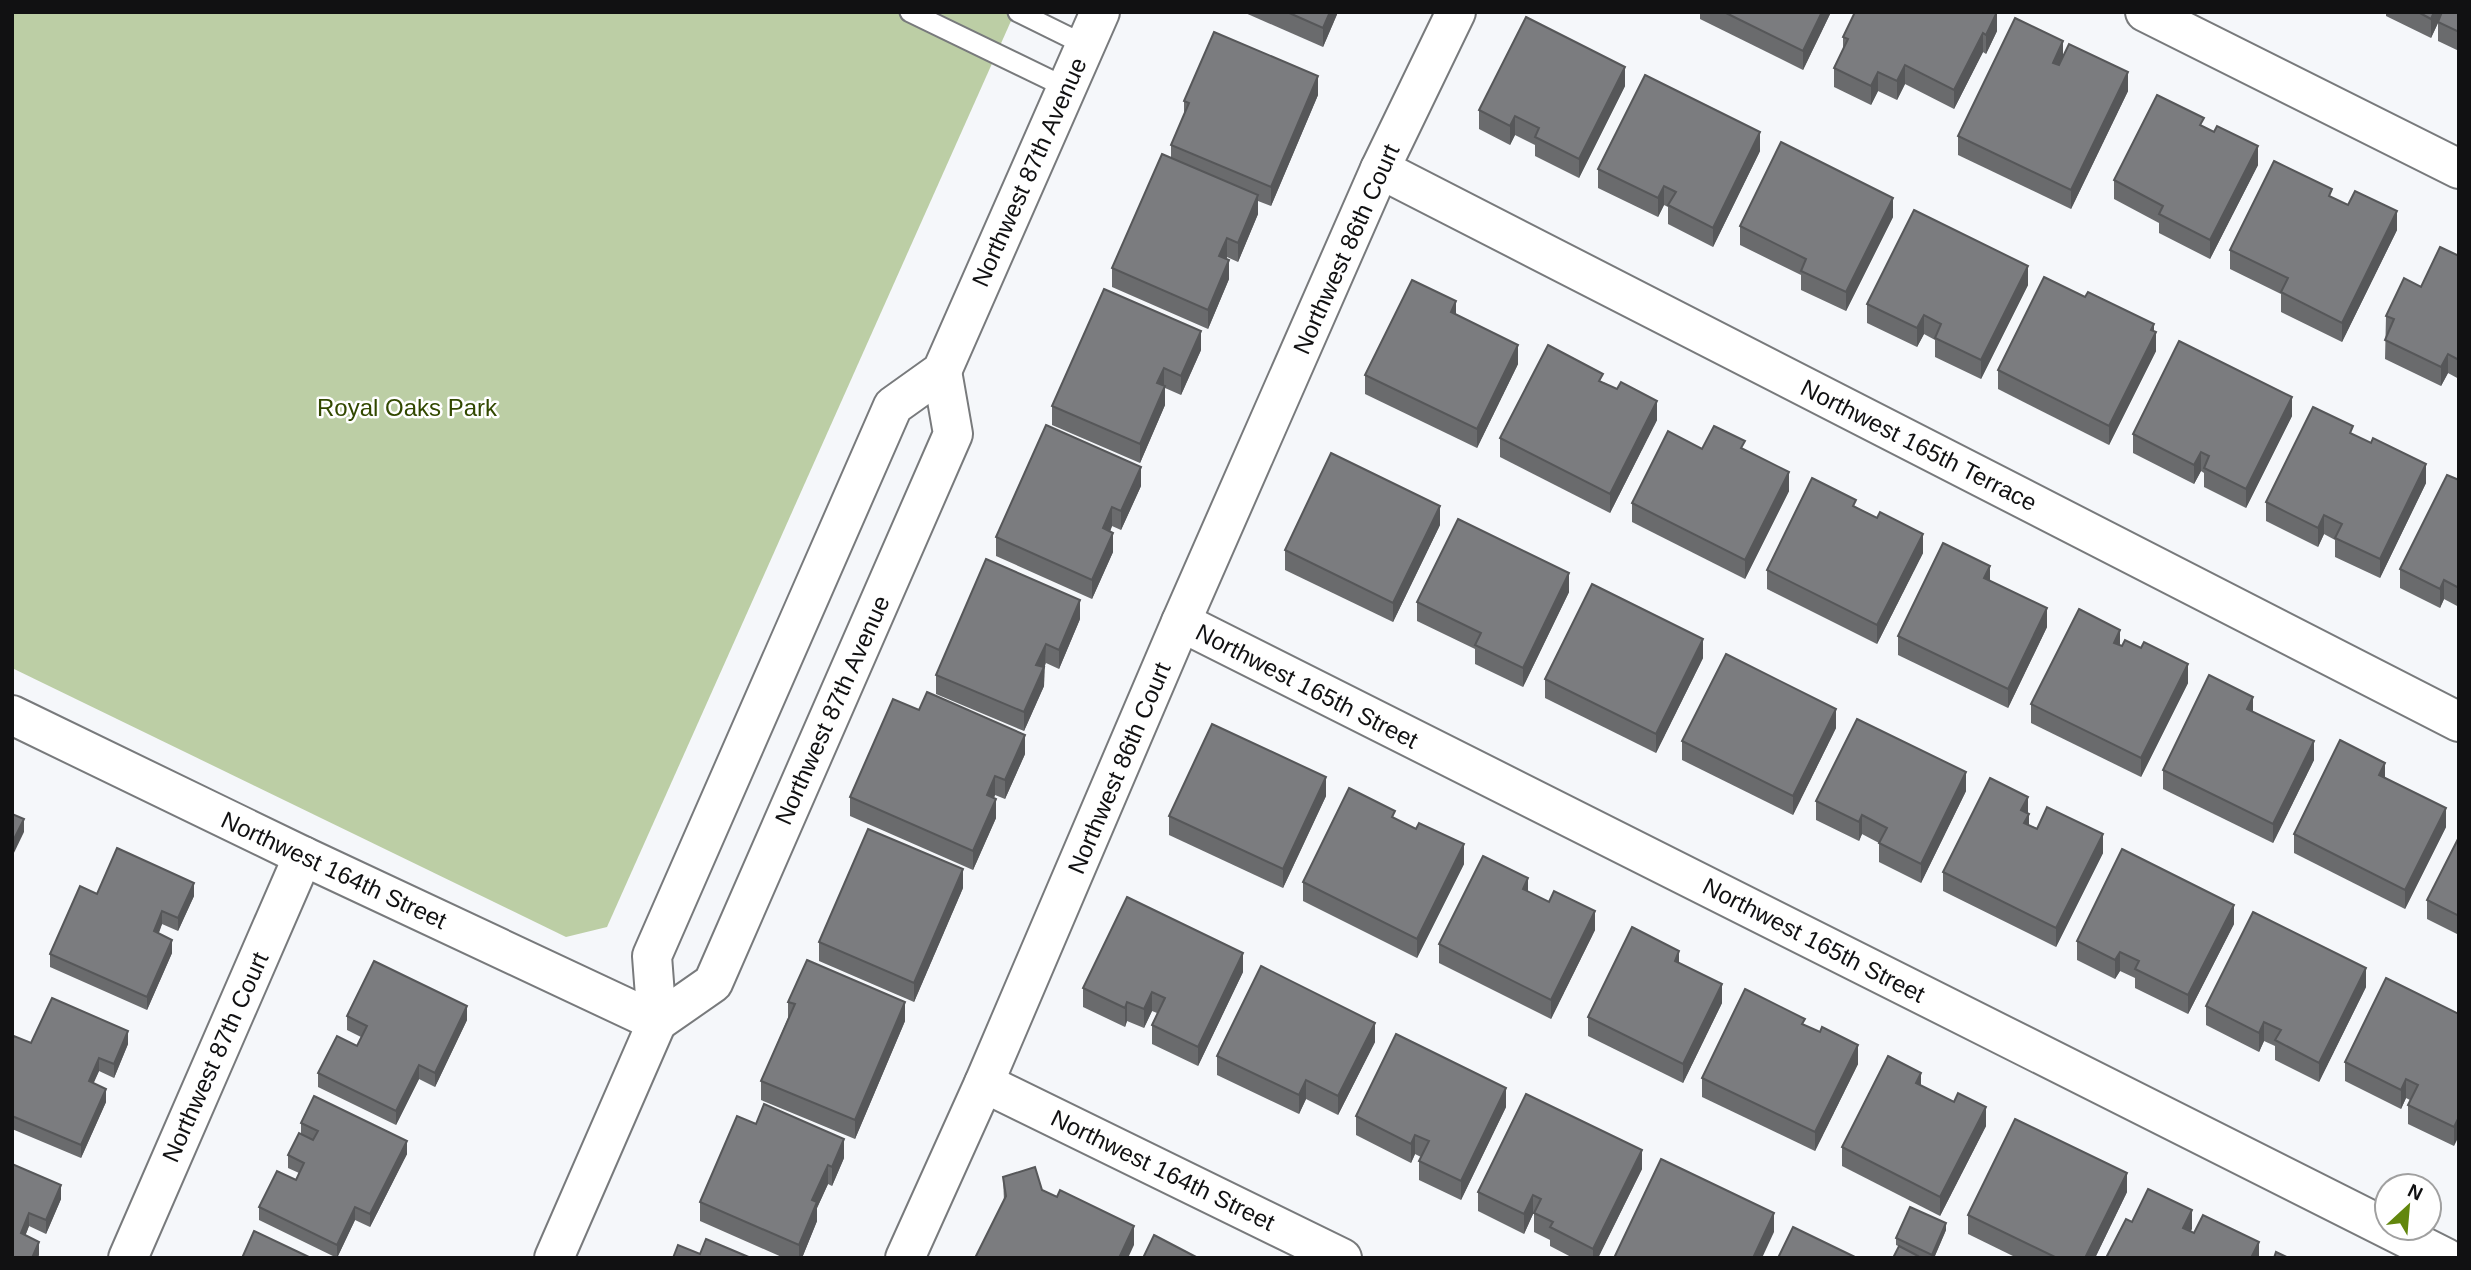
<svg xmlns="http://www.w3.org/2000/svg" width="2471" height="1270" font-family="Helvetica,sans-serif">
  <style>
    .green { fill: #bccea5 }
    .lines { fill: none; stroke-linecap: round; stroke-linejoin: round }
    .service-casing { stroke: #787a7c; stroke-width: 23 }
    .minor-casing { stroke: #787a7c; stroke-width: 42 }
    .tertiary-casing { stroke: #787a7c; stroke-width: 42 }
    .service { stroke: #fff; stroke-width: 19 }
    .minor { stroke: #fff; stroke-width: 38 }
    .tertiary { stroke: #fff; stroke-width: 38 }
    .wall { fill: #6a6b6d }
    .shaded-wall { fill: #565759 }
    .building { fill: #7b7c7f; stroke: #565759; stroke-width: 2 }
    .labels { text-anchor: middle; dominant-baseline: central; stroke-width: 5; stroke-linejoin: round; paint-order: stroke }
    .street-label { font-size: 24px; fill: #111112; stroke: #fff }
    .park-label { font-size: 24px; fill: #324800; stroke: #fff }
  </style>
  <rect width="100%" height="100%" fill="#f5f7fa"/>
  <polygon class="green" points="12,12 1015,12 607,927 566,937 12,668"/>
  <g class="lines">
    <defs>
      <g id="service">
        <polyline points="910,12 1067,88"/>
        <polyline points="1018,12 1085,45"/>
      </g>
      <g id="minor">
        <polyline points="2145,12 2459,169"/>
        <polyline points="1380,169 2459,722"/>
        <polyline points="1181,622 2446,1258"/>
        <polyline points="12,715 303,856 657,1022"/>
        <polyline points="984,1083 1342,1258"/>
        <polyline points="128,1258 303,856"/>
        <polyline points="905,1258 984,1083 1181,622 1380,169 1456,12"/>
      </g>
      <g id="tertiary">
        <polyline points="657,1022 713,983 953,434 942,371"/>
        <polyline points="554,1258 657,1022 652,956 893,406 942,371 1100,12"/>
      </g>
    </defs>
    <use href="#service" class="service-casing"/>
    <use href="#minor" class="minor-casing"/>
    <use href="#tertiary" class="tertiary-casing"/>
    <use href="#service" class="service"/>
    <use href="#minor" class="minor"/>
    <use href="#tertiary" class="tertiary"/>
  </g>
  <g class="wall">
    <polygon points="1243,12 1338,12 1323,47"/>
    <polygon points="1700,12 1831,12 1803,70 1700,19"/>
    <polygon points="2386,12 2459,12 2459,51 2438,41 2438,23 2431,38 2386,16"/>
    <polygon points="1997,31 1986,54 1983,52 1954,109 1905,84 1897,100 1878,91 1871,105 1834,87 1834,68 1843,50 1843,37"/>
    <polygon points="2063,57 2128,91 2071,209 1958,155 1958,136"/>
    <polygon points="1625,86 1579,178 1535,156 1535,145 1515,135 1510,145 1479,129 1479,110"/>
    <polygon points="1318,95 1271,206 1258,201 1258,214 1238,262 1227,257 1229,279 1208,329 1112,287 1112,268 1171,158 1171,145 1184,114 1184,101"/>
    <polygon points="2204,127 2258,165 2210,259 2159,233 2159,223 2114,199 2114,180"/>
    <polygon points="1760,151 1713,247 1668,224 1668,207 1664,205 1658,217 1598,188 1598,169"/>
    <polygon points="2332,198 2397,230 2342,342 2281,312 2281,294 2230,269 2230,250"/>
    <polygon points="1893,217 1846,311 1801,290 1801,275 1740,245 1740,226"/>
    <polygon points="2459,256 2459,379 2448,373 2441,386 2385,359 2386,316"/>
    <polygon points="2028,285 1981,379 1935,357 1935,340 1924,334 1917,347 1867,323 1867,304"/>
    <polygon points="2154,332 2156,351 2109,445 1998,389 1998,370"/>
    <polygon points="1201,350 1181,395 1165,388 1165,405 1140,463 1052,425 1052,406"/>
    <polygon points="1518,364 1477,448 1365,394 1365,375"/>
    <polygon points="1603,382 1617,389 1657,420 1610,513 1500,457 1500,438"/>
    <polygon points="2292,416 2246,508 2204,487 2204,473 2201,471 2194,484 2133,453 2133,434"/>
    <polygon points="2353,434 2426,483 2380,578 2335,557 2335,540 2324,534 2318,547 2266,521 2266,502"/>
    <polygon points="1702,449 1745,450 1789,491 1745,579 1632,522 1632,503"/>
    <polygon points="2459,480 2459,607 2444,599 2440,608 2400,588 2400,569"/>
    <polygon points="1141,486 1121,530 1112,526 1110,532 1113,552 1092,599 996,556 996,537"/>
    <polygon points="1856,507 1877,518 1923,553 1877,644 1767,589 1767,570"/>
    <polygon points="1440,525 1393,622 1285,570 1285,550"/>
    <polygon points="1990,581 2047,627 2008,708 1898,655 1898,636"/>
    <polygon points="1569,592 1523,687 1475,664 1475,649 1417,621 1417,602"/>
    <polygon points="1080,619 1059,669 1046,663 1044,668 1044,686 1024,731 936,694 936,675"/>
    <polygon points="2120,646 2141,648 2188,683 2141,777 2031,723 2031,704"/>
    <polygon points="1703,658 1656,753 1545,698 1545,679"/>
    <polygon points="2253,712 2314,760 2273,843 2163,789 2163,770"/>
    <polygon points="1836,728 1793,815 1682,760 1682,741"/>
    <polygon points="1025,754 1005,799 995,795 994,798 996,818 973,870 850,816 850,797"/>
    <polygon points="2385,778 2446,827 2405,909 2294,853 2294,834"/>
    <polygon points="1966,791 1921,883 1879,862 1879,843 1862,834 1859,841 1816,820 1816,801"/>
    <polygon points="1326,796 1283,888 1169,835 1169,816"/>
    <polygon points="2028,813 2029,825 2103,853 2056,947 1943,891 1943,872"/>
    <polygon points="1395,819 1416,829 1464,864 1417,958 1303,901 1303,882"/>
    <polygon points="2459,837 2459,935 2427,919 2427,900"/>
    <polygon points="963,888 914,1002 819,961 819,942"/>
    <polygon points="1528,892 1595,930 1551,1019 1439,963 1439,944"/>
    <polygon points="97,894 194,896 178,931 162,924 159,933 172,953 147,1010 50,967 50,954"/>
    <polygon points="2234,924 2188,1014 2135,988 2135,978 2120,971 2115,979 2077,960 2077,941"/>
    <polygon points="1679,963 1722,1003 1683,1083 1588,1036 1588,1017"/>
    <polygon points="1243,972 1198,1066 1152,1044 1152,1025 1157,1013 1152,1011 1144,1028 1127,1021 1125,1027 1083,1007 1083,988"/>
    <polygon points="2366,987 2319,1082 2275,1060 2275,1046 2264,1041 2259,1052 2206,1025 2206,1006"/>
    <polygon points="788,1002 905,1021 855,1139 761,1100 761,1081 788,1018"/>
    <polygon points="2459,1014 2454,1146 2408,1124 2408,1105 2410,1100 2406,1098 2401,1109 2345,1081 2345,1062"/>
    <polygon points="347,1016 467,1020 435,1087 419,1079 396,1125 318,1087 318,1073 357,1046 361,1037 347,1030"/>
    <polygon points="1805,1025 1820,1032 1858,1064 1815,1151 1702,1097 1702,1078"/>
    <polygon points="12,1041 31,1043 128,1044 114,1078 99,1071 93,1083 106,1102 81,1158 12,1129"/>
    <polygon points="1375,1042 1338,1115 1306,1099 1299,1114 1217,1075 1217,1056"/>
    <polygon points="1921,1085 1986,1126 1940,1216 1842,1166 1842,1147"/>
    <polygon points="1506,1107 1461,1200 1419,1180 1419,1161 1421,1157 1415,1154 1411,1163 1356,1135 1356,1116"/>
    <polygon points="301,1123 407,1154 370,1227 355,1220 337,1258 259,1220 259,1207 296,1180 299,1173 288,1168 288,1155 301,1134"/>
    <polygon points="844,1158 832,1186 828,1184 817,1208 817,1221 802,1258 784,1258 700,1221 700,1202"/>
    <polygon points="12,1164 61,1199 46,1234 29,1226 25,1236 39,1255 12,1258"/>
    <polygon points="1642,1169 1598,1258 1573,1258 1550,1246 1550,1240 1534,1232 1534,1214 1533,1214 1524,1234 1478,1211 1478,1192"/>
    <polygon points="1003,1177 1042,1190 1057,1197 1134,1245 1004,1201"/>
    <polygon points="2127,1192 2095,1258 2017,1258 1968,1234 1968,1215"/>
    <polygon points="1946,1230 1934,1258 1924,1258 1896,1245 1896,1238"/>
  </g>
  <g class="shaded-wall">
    <polygon points="1330,12 1338,12 1323,47 1323,28"/>
    <polygon points="1822,12 1831,12 1803,70 1803,51"/>
    <polygon points="1997,12 1997,31 1986,54 1986,35"/>
    <polygon points="2434,12 2443,12 2431,38 2431,19"/>
    <polygon points="1983,33 1983,52 1954,109 1954,90"/>
    <polygon points="2063,41 2063,60 2053,82 2053,63"/>
    <polygon points="1905,65 1905,84 1897,100 1897,81"/>
    <polygon points="1625,67 1625,86 1579,178 1579,159"/>
    <polygon points="1878,72 1878,91 1871,105 1871,86"/>
    <polygon points="2128,72 2128,91 2071,209 2071,190"/>
    <polygon points="1318,76 1318,95 1271,206 1271,187"/>
    <polygon points="1515,116 1515,135 1510,145 1510,126"/>
    <polygon points="1760,132 1760,151 1713,247 1713,228"/>
    <polygon points="2258,146 2258,165 2210,259 2210,240"/>
    <polygon points="1664,186 1664,205 1658,217 1658,198"/>
    <polygon points="1258,195 1258,214 1238,262 1238,243"/>
    <polygon points="1893,198 1893,217 1846,311 1846,292"/>
    <polygon points="2397,211 2397,230 2342,342 2342,323"/>
    <polygon points="1227,238 1227,257 1219,275 1219,256"/>
    <polygon points="1229,260 1229,279 1208,329 1208,310"/>
    <polygon points="2028,266 2028,285 1981,379 1981,360"/>
    <polygon points="1456,301 1456,320 1451,312"/>
    <polygon points="1924,315 1924,334 1917,347 1917,328"/>
    <polygon points="2154,324 2154,336 2156,332 2156,351 2109,445 2109,426"/>
    <polygon points="1201,331 1201,350 1181,395 1181,376"/>
    <polygon points="1518,345 1518,364 1477,448 1477,429"/>
    <polygon points="2448,354 2448,373 2441,386 2441,367"/>
    <polygon points="1164,368 1164,387 1157,383"/>
    <polygon points="1165,386 1165,405 1140,463 1140,444"/>
    <polygon points="2292,397 2292,416 2246,508 2246,489"/>
    <polygon points="1657,401 1657,420 1610,513 1610,494"/>
    <polygon points="2201,452 2201,471 2194,484 2194,465"/>
    <polygon points="2426,464 2426,483 2380,578 2380,559"/>
    <polygon points="1141,467 1141,486 1121,530 1121,511"/>
    <polygon points="1789,472 1789,491 1745,579 1745,560"/>
    <polygon points="1440,506 1440,525 1393,622 1393,603"/>
    <polygon points="1112,507 1112,526 1103,547 1103,528"/>
    <polygon points="2324,515 2324,534 2318,547 2318,528"/>
    <polygon points="1113,533 1113,552 1092,599 1092,580"/>
    <polygon points="1923,534 1923,553 1877,644 1877,625"/>
    <polygon points="1990,566 1990,585 1984,578"/>
    <polygon points="1569,573 1569,592 1523,687 1523,668"/>
    <polygon points="2444,580 2444,599 2440,608 2440,589"/>
    <polygon points="1080,600 1080,619 1059,669 1059,650"/>
    <polygon points="2047,608 2047,627 2008,708 2008,689"/>
    <polygon points="2120,630 2120,649 2114,643"/>
    <polygon points="1703,639 1703,658 1656,753 1656,734"/>
    <polygon points="1046,644 1044,686 1024,731 1024,712 1036,665"/>
    <polygon points="2188,664 2188,683 2141,777 2141,758"/>
    <polygon points="2253,697 2253,716 2247,709"/>
    <polygon points="1836,709 1836,728 1793,815 1793,796"/>
    <polygon points="1025,735 1025,754 1005,799 1005,780"/>
    <polygon points="2314,741 2314,760 2273,843 2273,824"/>
    <polygon points="2385,763 2385,782 2379,775"/>
    <polygon points="1966,772 1966,791 1921,883 1921,864"/>
    <polygon points="995,776 995,795 987,814 987,795"/>
    <polygon points="1326,777 1326,796 1283,888 1283,869"/>
    <polygon points="2028,797 2028,816 2021,810"/>
    <polygon points="996,799 996,818 973,870 973,851"/>
    <polygon points="2446,808 2446,827 2405,909 2405,890"/>
    <polygon points="2029,814 2029,833 2024,823"/>
    <polygon points="1862,815 1862,834 1859,841 1859,822"/>
    <polygon points="24,819 24,832 12,857 12,843"/>
    <polygon points="2103,834 2103,853 2056,947 2056,928"/>
    <polygon points="1464,844 1464,864 1417,958 1417,939"/>
    <polygon points="963,869 963,888 914,1002 914,983"/>
    <polygon points="1528,878 1528,897 1523,889"/>
    <polygon points="194,883 194,896 178,931 178,918"/>
    <polygon points="2234,905 2234,924 2188,1014 2188,995"/>
    <polygon points="162,911 162,924 154,944 154,931"/>
    <polygon points="1595,911 1595,930 1551,1019 1551,1000"/>
    <polygon points="172,940 172,953 147,1010 147,997"/>
    <polygon points="1679,951 1679,970 1675,961"/>
    <polygon points="2120,952 2120,971 2115,979 2115,960"/>
    <polygon points="1243,953 1243,972 1198,1066 1198,1047"/>
    <polygon points="2366,968 2366,987 2319,1082 2319,1063"/>
    <polygon points="1722,984 1722,1003 1683,1083 1683,1064"/>
    <polygon points="1152,992 1152,1011 1144,1028 1144,1009"/>
    <polygon points="905,1002 905,1021 855,1139 855,1120"/>
    <polygon points="1127,1002 1127,1021 1125,1027 1125,1008"/>
    <polygon points="467,1006 467,1020 435,1087 435,1073"/>
    <polygon points="2264,1022 2264,1041 2259,1052 2259,1033"/>
    <polygon points="1375,1023 1375,1042 1338,1115 1338,1096"/>
    <polygon points="128,1031 128,1044 114,1078 114,1064"/>
    <polygon points="1858,1045 1858,1064 1815,1151 1815,1132"/>
    <polygon points="99,1058 99,1071 89,1094 89,1081"/>
    <polygon points="419,1065 419,1079 396,1125 396,1111"/>
    <polygon points="1921,1073 1921,1092 1916,1083"/>
    <polygon points="2406,1079 2406,1098 2401,1109 2401,1090"/>
    <polygon points="1306,1080 1306,1099 1299,1114 1299,1095"/>
    <polygon points="1506,1088 1506,1107 1461,1200 1461,1181"/>
    <polygon points="106,1089 106,1102 81,1158 81,1145"/>
    <polygon points="1986,1107 1986,1126 1940,1216 1940,1197"/>
    <polygon points="2459,1117 2459,1136 2454,1146 2454,1127"/>
    <polygon points="1415,1135 1415,1154 1411,1163 1411,1144"/>
    <polygon points="844,1139 844,1158 832,1186 832,1167"/>
    <polygon points="407,1141 407,1154 370,1227 370,1214"/>
    <polygon points="1642,1150 1642,1169 1598,1258 1593,1258 1593,1249"/>
    <polygon points="828,1165 828,1184 817,1208 817,1221 802,1258 799,1258 799,1245 812,1200"/>
    <polygon points="2127,1173 2127,1192 2095,1258 2085,1258"/>
    <polygon points="61,1185 61,1199 46,1234 46,1220"/>
    <polygon points="1533,1195 1533,1214 1524,1234 1524,1214"/>
    <polygon points="355,1207 355,1220 337,1258 337,1245"/>
    <polygon points="2192,1210 2192,1229 2183,1247 2183,1228"/>
    <polygon points="29,1213 29,1226 21,1247 21,1233"/>
    <polygon points="1774,1213 1774,1232 1762,1258 1753,1258"/>
    <polygon points="1946,1223 1946,1230 1934,1258 1932,1258 1932,1255"/>
    <polygon points="1134,1226 1134,1245 1128,1258 1119,1258"/>
    <polygon points="39,1242 39,1255 38,1258 32,1258"/>
    <polygon points="2259,1242 2259,1258 2251,1258"/>
  </g>
  <g class="building">
    <polygon points="1287,12 1330,12 1323,28"/>
    <polygon points="1724,12 1822,12 1803,51"/>
    <polygon points="1855,12 1997,12 1986,35 1983,33 1954,90 1905,65 1897,81 1878,72 1871,86 1834,68 1848,39 1843,37"/>
    <polygon points="2418,12 2434,12 2431,19"/>
    <polygon points="2442,12 2459,12 2459,32 2438,22"/>
    <polygon points="1526,17 1625,67 1579,159 1535,137 1539,128 1515,116 1510,126 1479,110"/>
    <polygon points="2015,18 2063,41 2053,63 2059,65 2069,44 2128,72 2071,190 1958,136"/>
    <polygon points="1214,32 1318,76 1271,187 1171,145 1189,103 1184,101"/>
    <polygon points="1645,75 1760,132 1713,228 1668,205 1676,192 1664,186 1658,198 1598,169"/>
    <polygon points="2157,95 2204,118 2200,125 2214,132 2217,126 2258,146 2210,240 2159,214 2163,206 2114,180"/>
    <polygon points="1781,142 1893,198 1846,292 1801,271 1806,259 1740,226"/>
    <polygon points="1162,154 1258,195 1238,243 1227,238 1219,256 1229,260 1208,310 1112,268"/>
    <polygon points="2274,161 2332,189 2329,196 2348,205 2355,191 2397,211 2342,323 2281,292 2288,278 2230,250"/>
    <polygon points="1914,210 2028,266 1981,360 1935,338 1941,324 1924,315 1917,328 1867,304"/>
    <polygon points="2440,247 2459,256 2459,360 2448,354 2441,367 2385,340 2394,319 2386,316 2404,278 2421,287"/>
    <polygon points="2044,277 2085,297 2088,292 2154,324 2151,330 2156,332 2109,426 1998,370"/>
    <polygon points="1412,280 1456,301 1451,312 1518,345 1477,429 1365,375"/>
    <polygon points="1104,289 1201,331 1181,376 1164,368 1157,383 1165,386 1140,444 1052,406"/>
    <polygon points="2179,341 2292,397 2246,489 2204,468 2209,456 2201,452 2194,465 2133,434"/>
    <polygon points="1548,345 1603,374 1599,381 1617,389 1621,382 1657,401 1610,494 1500,438"/>
    <polygon points="2313,407 2353,426 2350,433 2371,443 2373,438 2426,464 2380,559 2335,538 2342,524 2324,515 2318,528 2266,502"/>
    <polygon points="1046,425 1141,467 1121,511 1112,507 1103,528 1113,533 1092,580 996,537"/>
    <polygon points="1714,426 1745,441 1741,448 1789,472 1745,560 1632,503 1668,431 1702,449"/>
    <polygon points="1331,453 1440,506 1393,603 1285,550"/>
    <polygon points="2447,475 2459,480 2459,588 2444,580 2440,589 2400,569"/>
    <polygon points="1812,478 1856,500 1853,506 1877,518 1880,512 1923,534 1877,625 1767,570"/>
    <polygon points="1458,519 1569,573 1523,668 1475,645 1481,633 1417,602"/>
    <polygon points="1943,543 1990,566 1984,578 2047,608 2008,689 1898,636"/>
    <polygon points="986,559 1080,600 1059,650 1046,644 1036,665 1044,667 1024,712 936,675"/>
    <polygon points="1592,584 1703,639 1656,734 1545,679"/>
    <polygon points="2079,609 2120,630 2114,643 2122,646 2125,640 2141,648 2144,642 2188,664 2141,758 2031,704"/>
    <polygon points="1726,654 1836,709 1793,796 1682,741"/>
    <polygon points="2209,675 2253,697 2247,709 2314,741 2273,824 2163,770"/>
    <polygon points="927,692 1025,735 1005,780 995,776 987,795 996,799 973,851 850,797 893,699 919,710"/>
    <polygon points="1857,719 1966,772 1921,864 1879,843 1887,828 1862,815 1859,822 1816,801"/>
    <polygon points="1212,724 1326,777 1283,869 1169,816"/>
    <polygon points="2340,740 2385,763 2379,775 2446,808 2405,890 2294,834"/>
    <polygon points="1990,778 2028,797 2021,810 2029,814 2024,823 2037,829 2047,807 2103,834 2056,928 1943,872"/>
    <polygon points="1349,788 1395,811 1392,817 1416,829 1419,823 1464,844 1417,939 1303,882"/>
    <polygon points="12,814 24,819 12,843"/>
    <polygon points="868,829 963,869 914,983 819,942"/>
    <polygon points="2459,837 2459,916 2427,900"/>
    <polygon points="117,848 194,883 178,918 162,911 154,931 172,940 147,997 50,954 80,886 97,894"/>
    <polygon points="2122,849 2234,905 2188,995 2135,969 2139,961 2120,952 2115,960 2077,941"/>
    <polygon points="1483,856 1528,878 1523,889 1549,902 1554,891 1595,911 1551,1000 1439,944"/>
    <polygon points="1127,897 1243,953 1198,1047 1152,1025 1165,998 1152,992 1144,1009 1127,1002 1125,1008 1083,988"/>
    <polygon points="2253,912 2366,968 2319,1063 2275,1040 2281,1030 2264,1022 2259,1033 2206,1006"/>
    <polygon points="1632,927 1679,951 1675,961 1722,984 1683,1064 1588,1017"/>
    <polygon points="807,960 905,1002 855,1120 761,1081 795,1004 788,1002"/>
    <polygon points="374,961 467,1006 435,1073 419,1065 396,1111 318,1073 337,1036 357,1046 367,1026 347,1016"/>
    <polygon points="1261,966 1375,1023 1338,1096 1306,1080 1299,1095 1217,1056"/>
    <polygon points="2386,978 2459,1014 2459,1117 2454,1127 2408,1105 2418,1085 2406,1079 2401,1090 2345,1062"/>
    <polygon points="1745,989 1805,1019 1802,1024 1820,1032 1822,1027 1858,1045 1815,1132 1702,1078"/>
    <polygon points="52,998 128,1031 114,1064 99,1058 89,1081 106,1089 81,1145 12,1116 12,1041 14,1036 31,1043"/>
    <polygon points="1396,1034 1506,1088 1461,1181 1419,1161 1429,1141 1415,1135 1411,1144 1356,1116"/>
    <polygon points="1888,1056 1921,1073 1916,1083 1954,1102 1958,1093 1986,1107 1940,1197 1842,1147"/>
    <polygon points="1526,1094 1642,1150 1593,1249 1550,1227 1553,1222 1534,1213 1541,1199 1533,1195 1524,1214 1478,1192"/>
    <polygon points="314,1096 407,1141 370,1214 355,1207 337,1245 259,1207 277,1171 296,1180 304,1163 288,1155 299,1133 313,1140 318,1131 301,1123"/>
    <polygon points="764,1104 844,1139 832,1167 828,1165 812,1200 817,1202 799,1245 700,1202 737,1116 756,1124"/>
    <polygon points="2015,1119 2127,1173 2085,1258 2057,1258 1968,1215"/>
    <polygon points="1661,1159 1774,1213 1753,1258 1614,1258"/>
    <polygon points="12,1164 61,1185 46,1220 29,1213 21,1233 39,1242 32,1258 12,1258"/>
    <polygon points="1035,1167 1042,1190 1057,1197 1060,1190 1134,1226 1119,1258 975,1258 1006,1196 1003,1177"/>
    <polygon points="2148,1189 2192,1210 2183,1228 2194,1233 2203,1215 2259,1242 2251,1258 2110,1258 2107,1256 2126,1219 2132,1222"/>
    <polygon points="1910,1207 1946,1223 1932,1255 1896,1238"/>
    <polygon points="1793,1227 1857,1258 1778,1258"/>
    <polygon points="254,1231 311,1258 242,1258"/>
    <polygon points="1154,1235 1198,1258 1143,1258"/>
    <polygon points="706,1239 751,1258 673,1258 678,1245 700,1254"/>
    <polygon points="1899,1246 1922,1258 1893,1258"/>
    <polygon points="2276,1252 2289,1258 2274,1258"/>
  </g>
  <g class="labels">
    <g class="street-label">
      <text transform="translate(1029 172) rotate(-66)">Northwest 87th Avenue</text>
      <text transform="translate(1346 249) rotate(-66)">Northwest 86th Court</text>
      <text transform="translate(1919 445) rotate(27)">Northwest 165th Terrace</text>
      <text transform="translate(1307 686) rotate(27)">Northwest 165th Street</text>
      <text transform="translate(832 710) rotate(-66)">Northwest 87th Avenue</text>
      <text transform="translate(1119 768) rotate(-67)">Northwest 86th Court</text>
      <text transform="translate(334 870) rotate(25)">Northwest 164th Street</text>
      <text transform="translate(1814 940) rotate(27)">Northwest 165th Street</text>
      <text transform="translate(215 1057) rotate(-66)">Northwest 87th Court</text>
      <text transform="translate(1163 1170) rotate(26)">Northwest 164th Street</text>
    </g>
    <g class="park-label">
      <text x="407" y="407">Royal Oaks Park</text>
    </g>
  </g>
  <rect width="2471" height="1270" fill="none" stroke="#111112" stroke-width="28"/>
  <g transform="translate(2408 1207) rotate(26)"><circle r="33" fill="#ffffff" stroke="#a0a0a0" stroke-width="2"/>
  <path d="M0-5L12 26L0 18L-12 26Z" fill="#62870d"/>
  <text y="-10" font-size="19" font-weight="bold" text-anchor="middle" fill="#111112">N</text>
  </g>
</svg>
